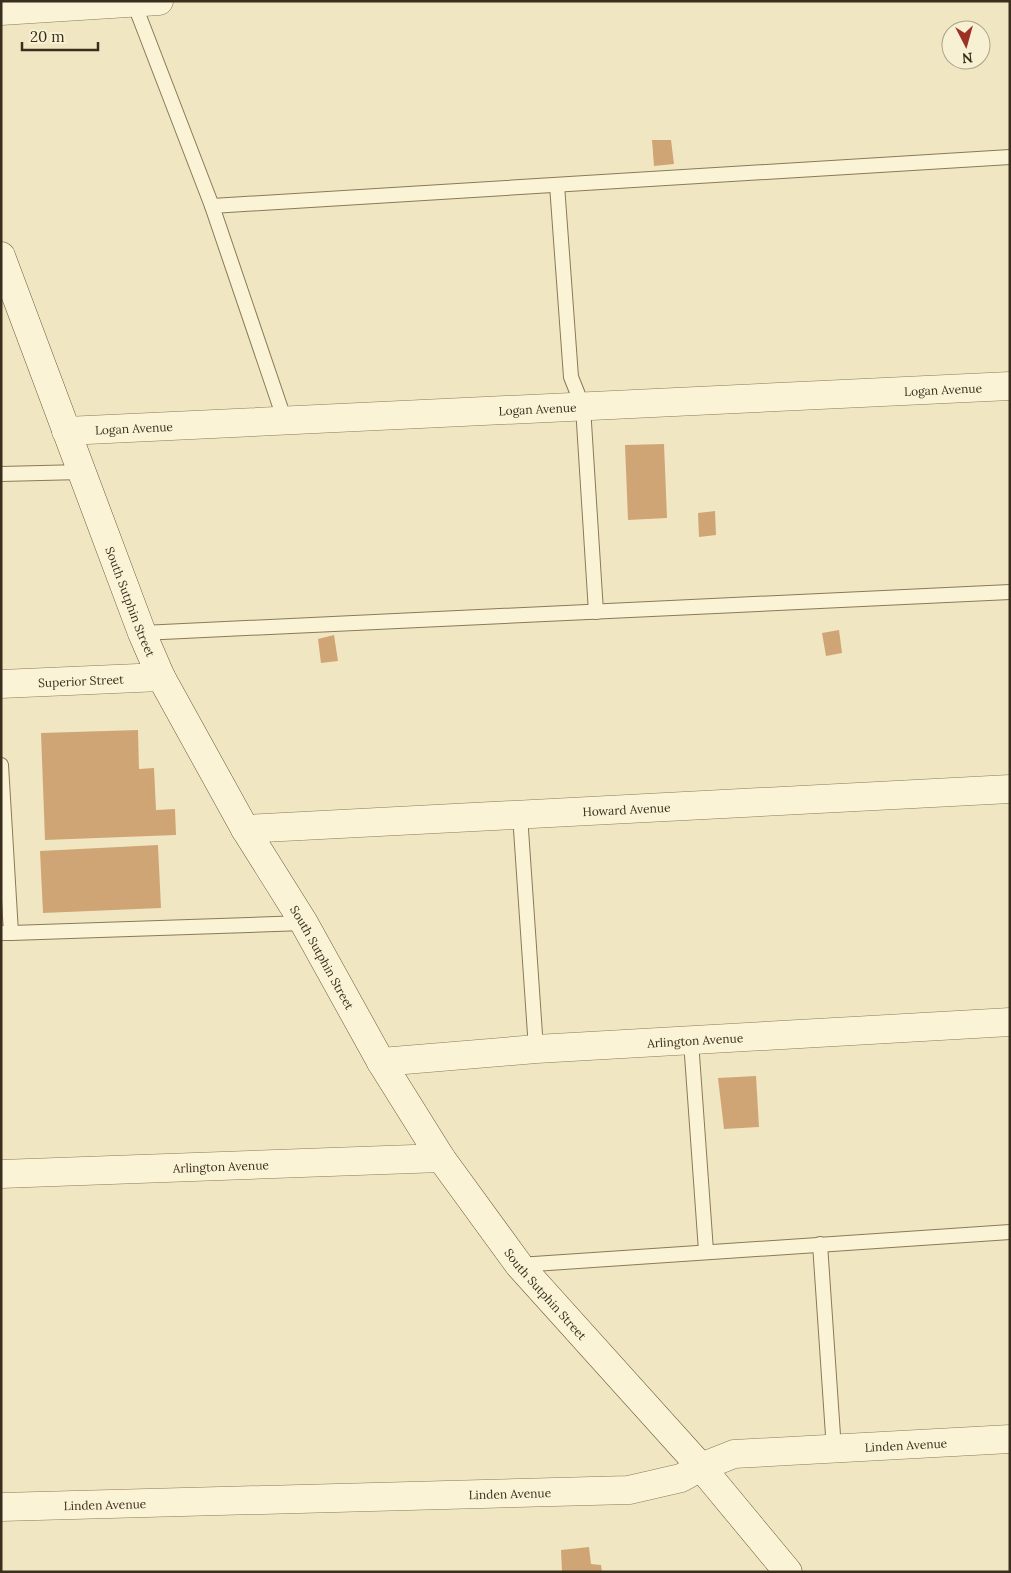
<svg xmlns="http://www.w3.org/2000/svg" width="1011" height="1573" font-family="Lora,serif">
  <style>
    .building { fill: #d0a576 }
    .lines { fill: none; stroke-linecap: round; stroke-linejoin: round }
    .lane-casing { stroke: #8b7958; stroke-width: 16 }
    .street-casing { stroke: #8b7958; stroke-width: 29 }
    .secondary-casing { stroke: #6d593b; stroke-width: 29 }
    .lane { stroke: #fbf3d6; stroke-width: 14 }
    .street { stroke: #fbf3d6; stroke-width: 28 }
    .secondary { stroke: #fbf3d6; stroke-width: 28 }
    .labels { text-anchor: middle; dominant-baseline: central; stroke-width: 5; stroke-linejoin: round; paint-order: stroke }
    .street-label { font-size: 12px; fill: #3a2e1d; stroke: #f7f0d2 }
  </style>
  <rect width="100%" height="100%" fill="#f0e7c2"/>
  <g class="building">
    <polygon points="652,140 671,140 674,164 654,166"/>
    <polygon points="664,444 667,518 628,520 625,445"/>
    <polygon points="715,511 716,535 699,537 698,513"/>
    <polygon points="839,630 842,653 826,656 822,633"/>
    <polygon points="334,635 338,661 321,663 318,639"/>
    <polygon points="138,730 139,769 154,768 156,810 175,809 176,835 45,840 41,733"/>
    <polygon points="158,845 161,908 43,913 40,851"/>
    <polygon points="756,1076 759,1127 724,1129 718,1078"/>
    <polygon points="589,1547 591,1564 601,1565 602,1572 562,1572 561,1550"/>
  </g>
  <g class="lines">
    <defs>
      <g id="lane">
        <polyline points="134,3 212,206 285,421"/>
        <polyline points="557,185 571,377 583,407 596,612"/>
        <polyline points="212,206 1010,157"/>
        <polyline points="1,474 82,472"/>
        <polyline points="142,633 1010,592"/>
        <polyline points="1,765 11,933 2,933"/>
        <polyline points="520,815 536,1049"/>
        <polyline points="11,933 304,923"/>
        <polyline points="691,1041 706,1251"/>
        <polyline points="820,1244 834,1450"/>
        <polyline points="519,1265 1010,1232"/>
      </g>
      <g id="street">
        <polyline points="1,11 159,1"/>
        <path id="s1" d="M66 431 1010 386"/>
        <path id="s2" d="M1 684 161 677"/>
        <path id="s3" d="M245 829 1010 789"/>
        <path id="s4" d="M381 1062 536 1049 1010 1022"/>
        <path id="s5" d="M1 1174 441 1158"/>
        <path id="s6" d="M1 1507 629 1490 681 1478 701 1467 734 1454 1010 1439"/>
      </g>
      <g id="secondary">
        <path id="s7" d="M1 256 142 633 161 677 245 829 304 923 381 1062 441 1158 519 1265 701 1467 788 1572"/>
      </g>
    </defs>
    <use href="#lane" class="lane-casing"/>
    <use href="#street" class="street-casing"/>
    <use href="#secondary" class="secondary-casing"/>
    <use href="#lane" class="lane"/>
    <use href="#street" class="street"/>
    <use href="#secondary" class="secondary"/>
  </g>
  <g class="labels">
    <g class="street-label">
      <text stroke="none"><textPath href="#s1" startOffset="878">Logan Avenue</textPath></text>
      <text stroke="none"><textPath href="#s1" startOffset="472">Logan Avenue</textPath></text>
      <text stroke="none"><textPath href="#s1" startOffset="68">Logan Avenue</textPath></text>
      <text stroke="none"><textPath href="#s7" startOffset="369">South Sutphin Street</textPath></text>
      <text stroke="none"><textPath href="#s2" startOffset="80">Superior Street</textPath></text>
      <text stroke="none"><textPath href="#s3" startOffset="382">Howard Avenue</textPath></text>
      <text stroke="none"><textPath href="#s7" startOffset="774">South Sutphin Street</textPath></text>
      <text stroke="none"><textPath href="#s4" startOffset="315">Arlington Avenue</textPath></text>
      <text stroke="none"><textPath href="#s5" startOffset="220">Arlington Avenue</textPath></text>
      <text stroke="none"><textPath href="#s7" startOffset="1179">South Sutphin Street</textPath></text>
      <text stroke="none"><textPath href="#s6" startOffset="912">Linden Avenue</textPath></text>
      <text stroke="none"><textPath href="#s6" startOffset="509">Linden Avenue</textPath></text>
      <text stroke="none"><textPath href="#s6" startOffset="104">Linden Avenue</textPath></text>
    </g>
  </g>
  <rect width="1011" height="1573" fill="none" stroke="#3a2e1d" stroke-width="5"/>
  <g transform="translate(966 45) rotate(174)"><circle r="24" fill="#f7f0d2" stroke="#aba28a"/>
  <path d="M0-4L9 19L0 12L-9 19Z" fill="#9d3125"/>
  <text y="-8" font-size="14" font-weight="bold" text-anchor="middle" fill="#3a2e1d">N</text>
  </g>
  <path d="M22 42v8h76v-8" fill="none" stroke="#3a2e1d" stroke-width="2.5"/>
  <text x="30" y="42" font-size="15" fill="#3a2e1d" stroke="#f7f0d2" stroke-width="4" paint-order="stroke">20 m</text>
</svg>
